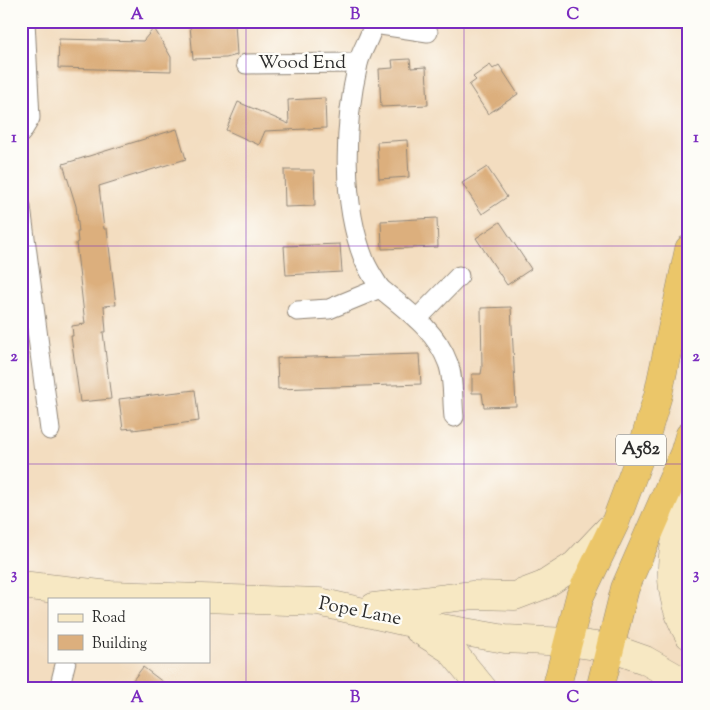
<svg xmlns="http://www.w3.org/2000/svg" width="710" height="710" font-family="'Sorts Mill Goudy',serif">
  <style>
    .building { fill: #dcaf7d }
    .lines { fill: none; stroke-linecap: round; stroke-linejoin: round }
    .street-casing { stroke: #8f8476; stroke-width: 21 }
    .secondary-casing { stroke: #8f8476; stroke-width: 29 }
    .highway-casing { stroke: #8f8476; stroke-width: 29 }
    .street { stroke: #fff; stroke-width: 19 }
    .secondary { stroke: #f7e8c3; stroke-width: 28 }
    .highway { stroke: #ebc669; stroke-width: 28 }
    .grid { fill: none; stroke: #7b2cbf; stroke-width: 1; stroke-opacity: 0.55 }
    .labels { text-anchor: middle; dominant-baseline: central; stroke-width: 4.5; stroke-linejoin: round; paint-order: stroke }
    .shield { fill: #fdfcf7; stroke: #6a6a68; stroke-width: 1 }
    .shield-label { font-size: 18px; font-weight: bold; fill: #2b2b2b }
    .street-label { font-size: 19px; fill: #2b2b2b; stroke: #fdfcf7 }
    .neatline { fill: none; stroke: #7b2cbf; stroke-width: 2 }
    .grid-label { font-size: 16px; text-anchor: middle; font-weight: bold; fill: #7b2cbf }
  </style>
  <rect width="100%" height="100%" fill="#fdfcf7"/>
  <filter id="ink" filterUnits="userSpaceOnUse"><feTurbulence type="fractalNoise" baseFrequency=".02" numOctaves="2"/><feDisplacementMap in="SourceGraphic" scale="10" xChannelSelector="R" yChannelSelector="G"/><feConvolveMatrix kernelMatrix="1 2 1 2 8 2 1 2 1" color-interpolation-filters="sRGB"/></filter>
  <filter id="wash" filterUnits="userSpaceOnUse"><feTurbulence type="fractalNoise" baseFrequency=".0096" numOctaves="4" result="noise"/><feDisplacementMap in="SourceGraphic" scale="20" xChannelSelector="R" yChannelSelector="G"/><feGaussianBlur stdDeviation="1.12" result="paint"/><feColorMatrix in="noise" values="0 0 0 0 0 0 0 0 0 0 0 0 0 0 0 0 0 1.4 0 .05"/><feComposite in="paint" operator="in"/></filter>
  <g filter="url(#wash)">
    <rect width="100%" height="100%" fill="#f3ddc0"/>
    <g id="blocks">
      <g class="building">
        <polygon points="235,22 237,55 226,58 193,59 190,26"/>
        <polygon points="154,28 171,57 171,71 58,68 59,39 143,41"/>
        <polygon points="410,59 411,68 426,67 428,105 381,107 379,69 393,68 392,60"/>
        <polygon points="490,65 493,69 499,65 518,94 488,114 469,85 476,80 473,77"/>
        <polygon points="325,98 326,128 265,131 259,145 226,130 238,102 289,124 288,100"/>
        <polygon points="177,129 186,159 99,186 104,229 107,229 116,305 104,306 106,332 103,332 111,399 80,402 71,336 73,336 72,326 85,324 76,243 78,242 77,232 79,232 76,206 63,164"/>
        <polygon points="407,140 409,177 379,179 377,142"/>
        <polygon points="487,167 507,197 482,214 462,183"/>
        <polygon points="284,170 314,170 315,206 285,207"/>
        <polygon points="437,218 438,247 382,249 381,221"/>
        <polygon points="500,222 531,269 507,285 476,238"/>
        <polygon points="340,244 342,272 286,275 284,246"/>
        <polygon points="511,307 516,406 484,407 482,393 472,393 472,374 481,374 482,368 481,308"/>
        <polygon points="419,354 421,384 278,389 277,358"/>
        <polygon points="195,390 199,421 133,430 133,428 123,429 119,399"/>
        <polygon points="143,667 172,689 126,689"/>
      </g>
    </g>
  </g>
  <g filter="url(#ink)">
    <use href="#blocks" fill-opacity="0" stroke="#8f8476" stroke-width="1"/>
    <g class="lines">
      <defs>
        <g id="street">
          <polyline points="374,24 428,32"/>
          <polyline points="246,64 358,63"/>
          <polyline points="21,133 30,118 25,21"/>
          <polyline points="21,207 50,430"/>
          <path d="M380 288C406 310 436 330 448 363 454 378 452 401 454 417"/>
          <path d="M297 311 329 309 380 288C375 280 369 271 365 262 341 204 344 124 358 64 361 50 372 36 374 21"/>
          <polyline points="417,319 459,276"/>
          <polyline points="59,689 66,661"/>
        </g>
        <g id="secondary">
          <path d="M689 494C672 544 661 586 689 635"/>
          <polyline points="21,585 110,595 319,602 407,622 505,639 567,642 611,648 645,660 689,685"/>
          <polyline points="374,607 473,595 515,596 544,585 575,565 609,529"/>
          <polyline points="418,629 451,650 483,689"/>
        </g>
        <g id="highway">
          <polyline points="556,689 580,596 615,523 640,456 658,395 689,249"/>
          <polyline points="600,689 625,588 684,453 689,436"/>
        </g>
      </defs>
      <use href="#street" class="street-casing"/>
      <use href="#secondary" class="secondary-casing"/>
      <use href="#highway" class="highway-casing"/>
      <use href="#street" class="street"/>
      <use href="#secondary" class="secondary"/>
      <use href="#highway" class="highway"/>
    </g>
  </g>
  <path class="grid" d="M246 21V689M464 21V689M21 246H689M21 464H689"/>
  <g class="labels">
    <rect class="shield" x="616" y="434.5" width="50" height="31" rx="4"/>
    <g class="shield-label">
      <text x="641" y="450">A582</text>
    </g>
    <g class="street-label">
      <text x="302" y="63">Wood End</text>
      <text transform="translate(360 612) rotate(11)">Pope Lane</text>
    </g>
  </g>
  <rect width="710" height="710" fill="none" stroke="#fdfcf7" stroke-width="55"/>
  <rect x="48" y="598" width="162" height="65" fill="#fdfcf7" stroke="#a9a8a5"/>
  <rect x="58" y="614" width="25" height="8" fill="#f7e8c3" stroke="#a9a8a5"/>
  <text x="92" y="622" font-size="15" fill="#2b2b2b">Road</text>
  <rect x="58" y="635" width="25" height="15" fill="#dcaf7d" stroke="#a9a8a5"/>
  <text x="92" y="648" font-size="15" fill="#2b2b2b">Building</text>
  <rect x="28" y="28" width="654" height="654" class="neatline"/>
  <g class="grid-label">
    <text x="137" y="19">A</text>
    <text x="355" y="19">B</text>
    <text x="573" y="19">C</text>
    <text x="14" y="142">1</text>
    <text x="696" y="142">1</text>
    <text x="14" y="361">2</text>
    <text x="696" y="361">2</text>
    <text x="14" y="579">3</text>
    <text x="696" y="579">3</text>
    <text x="137" y="702">A</text>
    <text x="355" y="702">B</text>
    <text x="573" y="702">C</text>
  </g>
</svg>
